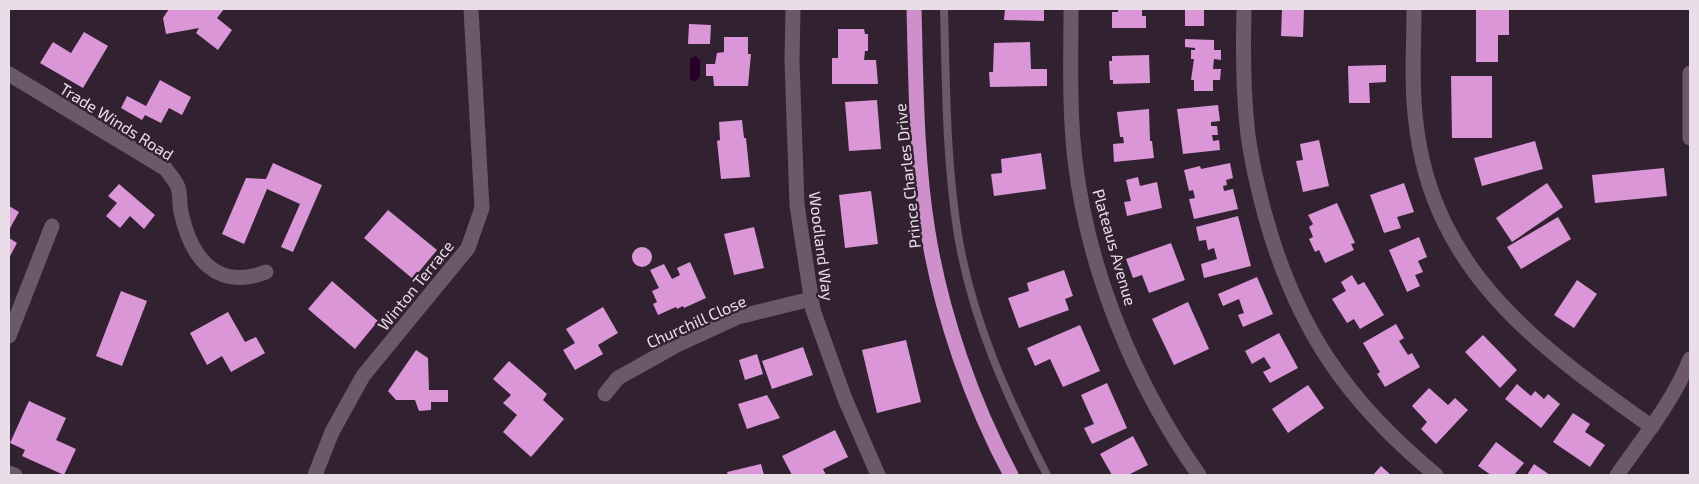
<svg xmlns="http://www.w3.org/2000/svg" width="1699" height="484" font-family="'Exo 2',sans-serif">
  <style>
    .water { fill: #270027 }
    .building { fill: #db96d7 }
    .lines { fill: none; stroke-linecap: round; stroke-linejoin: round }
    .lane { stroke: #6b596a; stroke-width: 8 }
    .street { stroke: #6b596a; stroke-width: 15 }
    .highway { stroke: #ce8fcb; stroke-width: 15 }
    .labels { text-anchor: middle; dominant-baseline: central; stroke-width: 5; stroke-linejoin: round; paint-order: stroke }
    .street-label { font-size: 16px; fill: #e9dee8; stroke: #322231 }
  </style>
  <rect width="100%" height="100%" fill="#322231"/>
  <polygon class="water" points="696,56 700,61 700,77 695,82 690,79 690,59"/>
  <g class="building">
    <polygon points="169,9 224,9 217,18 232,30 218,50 196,33 199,28 166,34 163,18"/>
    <polygon points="1005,9 1044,9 1044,21 1004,20"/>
    <polygon points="1118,9 1142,9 1142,16 1146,16 1146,28 1112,28 1112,12 1118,12"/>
    <rect x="1185" y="9" width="19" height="17"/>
    <polygon points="1282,9 1304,9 1303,37 1281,36"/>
    <polygon points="1476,9 1509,9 1509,35 1498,35 1498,62 1476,62"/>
    <polygon points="689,24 711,25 710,44 688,44"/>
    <polygon points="838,29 864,29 865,34 868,34 868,51 865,51 864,60 876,60 878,84 832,84 832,58 838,58"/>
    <polygon points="84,32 108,46 83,88 40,63 53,42 71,53"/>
    <polygon points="724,37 748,37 748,54 751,54 748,86 714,86 713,76 706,76 706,64 715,64 717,53 724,52"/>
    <polygon points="1185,39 1214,40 1214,50 1221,50 1221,60 1214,59 1213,69 1221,69 1220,80 1213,80 1213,91 1194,91 1194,80 1191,80 1194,59 1191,59 1191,50 1195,50 1195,48 1185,47"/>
    <polygon points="1030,42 1031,69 1047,69 1047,86 990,87 989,72 993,72 994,43"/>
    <polygon points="1149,55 1150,83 1113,84 1113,80 1110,80 1109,61 1112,61 1112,56"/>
    <polygon points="1386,65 1386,82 1369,83 1370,103 1349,103 1348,66"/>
    <polygon points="1451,76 1492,76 1492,138 1452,138"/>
    <polygon points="160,80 191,97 182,115 169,108 161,123 145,115 142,120 121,108 127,96 146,106"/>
    <polygon points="877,100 881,149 849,151 845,102"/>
    <polygon points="1218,105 1220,121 1211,122 1211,126 1217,126 1218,135 1212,135 1213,141 1219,140 1220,150 1183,154 1177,109"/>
    <polygon points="1149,109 1150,141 1152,141 1154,158 1114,162 1113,144 1124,143 1123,137 1120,137 1117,112"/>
    <polygon points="742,120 744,138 746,138 750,177 721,179 717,141 720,140 719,122"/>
    <polygon points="1319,140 1329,186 1303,192 1296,161 1303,160 1300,144"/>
    <polygon points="1535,141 1543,169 1482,186 1474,158"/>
    <polygon points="1041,153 1046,189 994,196 991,174 1002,173 1001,159"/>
    <polygon points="273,163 322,185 293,252 281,247 300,204 267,189 244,244 222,234 246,178 266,179"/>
    <polygon points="1230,163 1233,178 1226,180 1227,185 1223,186 1224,191 1233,189 1238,209 1194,219 1189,199 1195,198 1193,190 1189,191 1184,170 1200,166 1201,169"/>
    <polygon points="1664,168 1667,196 1595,203 1592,175"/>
    <polygon points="1138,177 1140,186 1157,182 1162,208 1127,216 1124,202 1131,201 1126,180"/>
    <polygon points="1404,183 1414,212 1397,217 1401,228 1384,233 1370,195"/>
    <polygon points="1547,183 1563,207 1512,242 1496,218"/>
    <polygon points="119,184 155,215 144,229 130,216 120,228 106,216 117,203 108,196"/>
    <polygon points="871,191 878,244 845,248 839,195"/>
    <polygon points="1337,203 1355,243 1351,244 1354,250 1325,263 1319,250 1315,252 1309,239 1313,237 1309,227 1313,224 1308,215"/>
    <polygon points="9,206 19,212 9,230"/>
    <polygon points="388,210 437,250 413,279 364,238"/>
    <polygon points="1238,216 1251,266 1204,278 1201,264 1217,259 1214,248 1208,250 1206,240 1199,241 1196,227"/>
    <polygon points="1558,217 1571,239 1521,269 1507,247"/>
    <polygon points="754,227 764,268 734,275 724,234"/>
    <polygon points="1419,237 1427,257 1418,261 1423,272 1415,275 1420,286 1407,292 1389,250"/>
    <polygon points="9,238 17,243 9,258"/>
    <polygon points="1171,243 1185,280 1149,293 1142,275 1133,278 1126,259"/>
    <circle cx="642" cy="257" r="10"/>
    <polygon points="690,262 706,298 684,308 683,306 677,309 676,307 658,315 653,304 657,302 652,291 659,288 650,270 664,264 672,279 680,275 677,268"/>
    <polygon points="1064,270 1073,296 1065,299 1069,310 1019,328 1008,298 1029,291 1027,283"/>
    <polygon points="1352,275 1358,285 1364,282 1384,315 1360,329 1354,319 1347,323 1332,299 1346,291 1341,282"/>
    <polygon points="1257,277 1273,314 1243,327 1238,315 1244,313 1239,299 1223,306 1218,294"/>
    <polygon points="1577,280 1597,294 1574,328 1554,315"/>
    <polygon points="332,281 378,321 355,349 308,309"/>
    <polygon points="121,291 147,301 122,366 96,356"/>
    <polygon points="1188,302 1209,349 1174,365 1152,319"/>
    <polygon points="603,307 618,333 598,345 603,354 575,370 563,350 575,343 566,329"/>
    <polygon points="228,312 245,342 256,337 265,353 231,372 222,356 207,365 190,333"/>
    <polygon points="1396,324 1404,338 1399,341 1408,355 1412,353 1420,367 1385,387 1377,374 1380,372 1363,343"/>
    <polygon points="1080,325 1100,371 1063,387 1050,359 1035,366 1027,348"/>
    <polygon points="1279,333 1298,368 1270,383 1263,372 1271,368 1264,357 1252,364 1245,351"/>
    <polygon points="1483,335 1517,370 1500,388 1465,352"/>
    <polygon points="906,340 921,402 877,413 862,350"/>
    <polygon points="803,347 813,375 772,389 762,361"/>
    <polygon points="416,350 428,358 429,390 448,390 448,402 431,402 431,410 419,411 415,400 396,400 388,391"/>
    <polygon points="757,354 763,374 745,380 739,360"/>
    <polygon points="509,361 547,394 543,400 564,419 531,457 503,432 517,415 503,403 511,395 493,379"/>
    <polygon points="1107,383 1127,428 1092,444 1084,428 1094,424 1081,395"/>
    <polygon points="1517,384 1531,396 1535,391 1544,399 1548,394 1560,404 1541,428 1505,399"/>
    <polygon points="1308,385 1324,408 1288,433 1272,409"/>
    <polygon points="1429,388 1448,405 1455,398 1468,410 1436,444 1421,429 1427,422 1412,406"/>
    <polygon points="767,395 780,418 747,429 738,404"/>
    <polygon points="29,401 66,418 56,440 76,449 64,475 22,456 25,450 10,443"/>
    <polygon points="1573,413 1590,424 1585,432 1605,445 1590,467 1553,442"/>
    <polygon points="835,430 848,457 823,469 826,475 792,475 782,456"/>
    <polygon points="1133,436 1148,465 1128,475 1112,475 1100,454"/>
    <polygon points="1496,442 1524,463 1514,475 1491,475 1478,466"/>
    <polygon points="761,464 764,475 728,475 727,472"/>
    <polygon points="1534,464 1550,475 1527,475"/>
    <polygon points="1381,466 1391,475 1373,475"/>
  </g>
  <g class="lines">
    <path class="lane" d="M944 9C946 84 946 161 958 235 972 320 1008 399 1047 475"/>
    <g class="street">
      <polyline points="793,9 792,61 797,205 813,310 845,399 878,475"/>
      <path d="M1071 9C1071 59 1069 110 1075 160 1088 271 1135 385 1199 475"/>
      <path d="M1244 9C1243 48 1243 87 1247 126 1250 156 1257 185 1265 215 1296 327 1346 401 1436 475"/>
      <path d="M1414 9C1414 46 1411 85 1416 123 1433 272 1539 347 1652 427"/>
      <polyline points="1690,73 1690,138"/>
      <path d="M9 74 166 169C169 174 174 179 177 185 181 192 179 204 181 212 191 258 216 291 266 272"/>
      <polyline points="9,336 52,226"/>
      <polyline points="605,394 618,378 677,345 738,317 811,299"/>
      <polyline points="9,473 15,475"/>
      <polyline points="315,475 332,432 363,376 468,248 482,208 471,9"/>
      <path d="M1617 475C1643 438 1673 402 1690 359"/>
    </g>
    <path class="highway" d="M914 9C916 83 916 159 928 232 941 313 972 403 1011 475"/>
  </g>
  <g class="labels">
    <g class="street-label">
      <text transform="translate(117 121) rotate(32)">Trade Winds Road</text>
      <text transform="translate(907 176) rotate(-96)">Prince Charles Drive</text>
      <text transform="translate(822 246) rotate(83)">Woodland Way</text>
      <text transform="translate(1115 247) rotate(74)">Plateaus Avenue</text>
      <text transform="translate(415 285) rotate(-51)">Winton Terrace</text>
      <text transform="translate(696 321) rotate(-24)">Churchill Close</text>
    </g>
  </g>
  <rect width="1699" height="484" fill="none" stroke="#e9dee8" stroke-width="20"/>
</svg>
